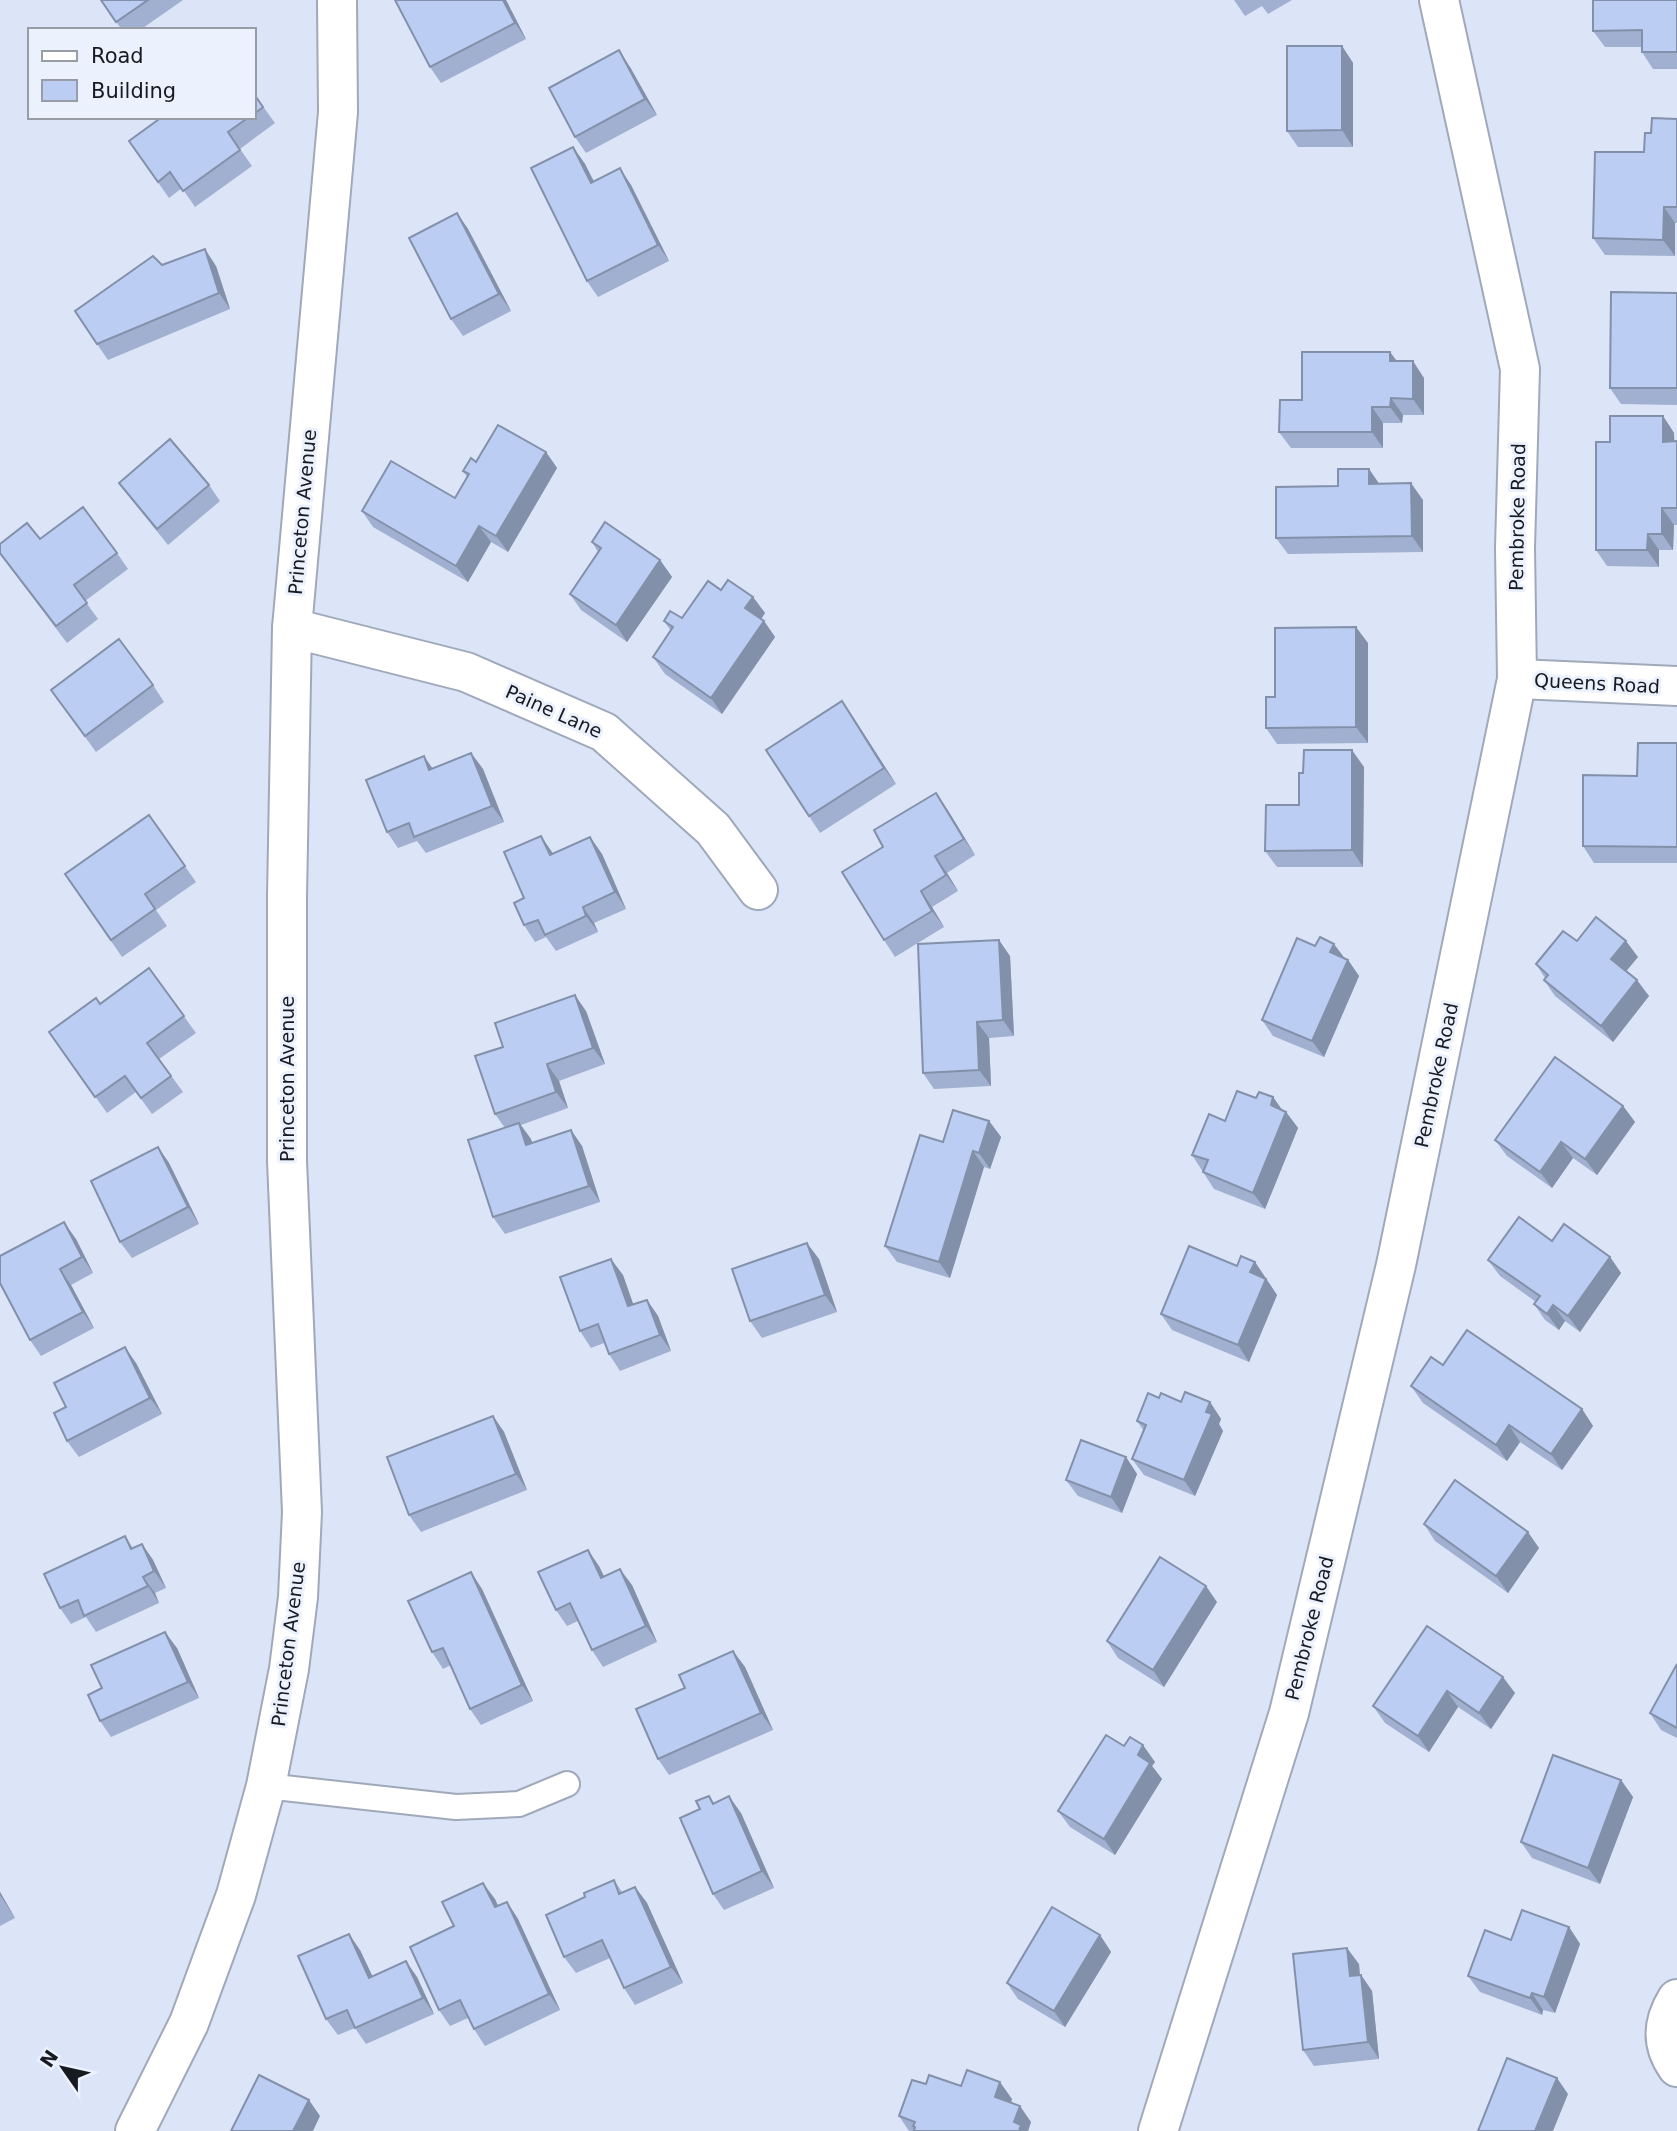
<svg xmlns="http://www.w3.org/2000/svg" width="1677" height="2131" font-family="'DejaVu Sans',sans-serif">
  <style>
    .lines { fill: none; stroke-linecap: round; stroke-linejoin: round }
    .service-casing { stroke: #a0a9ba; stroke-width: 28 }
    .minor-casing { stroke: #a0a9ba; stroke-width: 42 }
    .service { stroke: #fff; stroke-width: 24 }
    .minor { stroke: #fff; stroke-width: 38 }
    .wall { fill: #a1b0d0 }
    .shaded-wall { fill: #8390a9 }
    .building { fill: #bbcdf2; stroke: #8390a9; stroke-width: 2 }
    .labels { text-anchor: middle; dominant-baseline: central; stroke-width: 6; stroke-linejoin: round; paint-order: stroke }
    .street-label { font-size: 19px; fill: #171a21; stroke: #ecf2fd }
  </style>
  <rect width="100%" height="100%" fill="#dce5f7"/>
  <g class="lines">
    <defs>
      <polyline id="service" points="266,1786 456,1807 519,1804 567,1784"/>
      <g id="minor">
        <polyline points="292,628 466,672 604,732 713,829 758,890"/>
        <polyline points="1517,679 1677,686"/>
        <path d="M1677 1999C1662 2023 1661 2044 1677 2067"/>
        <polyline points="135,2131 189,2023 236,1895 266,1786 289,1669 298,1597 302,1512 287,1161 287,897 292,628 338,112 337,0"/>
        <polyline points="1158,2131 1289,1713 1396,1265 1517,679 1515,548 1520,369 1439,0"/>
      </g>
    </defs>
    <use href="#service" class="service-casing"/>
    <use href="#minor" class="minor-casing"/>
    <use href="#service" class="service"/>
    <use href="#minor" class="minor"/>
  </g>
  <g class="wall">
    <polygon points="101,0 183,0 140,30 122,30"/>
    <polygon points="506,0 526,39 441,83 430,67"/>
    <polygon points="1234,0 1292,0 1268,14 1262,6 1245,16"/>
    <polygon points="1677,0 1677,69 1653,69 1642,52 1642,47 1605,47 1593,31"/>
    <polygon points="1342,46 1353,63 1353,147 1298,147 1287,131"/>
    <polygon points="630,67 657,115 586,153 575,137"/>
    <polygon points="254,94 275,123 240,149 252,166 195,207 182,188 169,198 129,141 162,117 254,117"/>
    <polygon points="1677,119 1677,223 1675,223 1675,256 1605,255 1593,238 1644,152 1651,133"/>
    <polygon points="573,147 585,164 594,181 631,185 669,261 598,297 587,281"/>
    <polygon points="457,213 468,229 511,311 463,336 451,319"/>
    <polygon points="162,265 216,266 230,309 108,360 97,344"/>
    <polygon points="1677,293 1677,405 1621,404 1610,388"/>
    <polygon points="1390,352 1397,361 1424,378 1424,415 1403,415 1402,423 1383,423 1383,448 1291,448 1279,432 1302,400"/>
    <polygon points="1663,416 1674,433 1674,441 1677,441 1677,525 1674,525 1673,550 1659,550 1659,567 1607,566 1596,550 1610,442"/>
    <polygon points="546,452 557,468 508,552 491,542 468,582 373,527 362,511 455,498 467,477 463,471 476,462"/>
    <polygon points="1369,469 1379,484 1423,500 1423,552 1288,554 1276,538 1338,486"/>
    <polygon points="119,483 209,485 220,501 168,545 131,499"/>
    <polygon points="40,539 117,553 128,569 85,601 98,619 67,643 0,554"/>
    <polygon points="592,542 660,560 672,577 627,642 581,610 570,594 598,552"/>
    <polygon points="721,590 753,597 765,613 761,619 764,621 775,637 722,714 665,674 653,657 671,631 664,621 682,618"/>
    <polygon points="1368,643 1368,743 1277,744 1266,728 1275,697"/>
    <polygon points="153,685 164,702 96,752 51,690"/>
    <polygon points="853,717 896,784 820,833 809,816"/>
    <polygon points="1677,743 1677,863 1594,863 1583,846"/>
    <polygon points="471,753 483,769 504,822 426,853 417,841 398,848 387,832 433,769"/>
    <polygon points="1364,767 1363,867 1277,867 1265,851 1299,805"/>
    <polygon points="947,809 975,855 947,873 958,891 932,907 944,927 895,957 884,940"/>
    <polygon points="149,815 196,882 156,910 167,926 122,957 65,874"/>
    <polygon points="590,837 602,854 626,909 594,923 598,932 556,951 546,937 535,942 524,925 524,898 553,854"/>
    <polygon points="1577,941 1638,957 1626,971 1649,996 1613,1042 1555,996 1544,980 1545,978 1536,964"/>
    <polygon points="1010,956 1014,1036 989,1038 991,1086 934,1089 923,1073"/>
    <polygon points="1344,958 1348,960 1359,976 1324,1057 1273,1036 1262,1020"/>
    <polygon points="149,968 196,1033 159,1059 183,1092 152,1114 136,1092 107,1113 49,1032 100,1004"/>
    <polygon points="586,1011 605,1064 559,1081 568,1108 521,1125 531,1139 532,1143 571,1130 582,1146 600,1202 505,1234 493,1217 505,1128 495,1114 503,1047"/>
    <polygon points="1273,1097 1282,1110 1286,1112 1298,1128 1265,1209 1214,1189 1192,1155 1225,1121 1256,1098"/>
    <polygon points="1623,1106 1635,1122 1597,1175 1573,1158 1552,1188 1507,1156 1495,1140"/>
    <polygon points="989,1121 1001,1137 990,1169 984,1167 950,1278 897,1262 885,1246 943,1142"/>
    <polygon points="158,1147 169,1163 199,1224 132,1258 120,1242"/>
    <polygon points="76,1239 93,1273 71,1285 94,1328 41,1356 30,1340 0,1283"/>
    <polygon points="1552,1241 1610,1257 1621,1273 1580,1332 1565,1321 1559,1330 1545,1320 1534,1304 1536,1302 1500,1276 1488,1260"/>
    <polygon points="819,1259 837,1312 762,1338 750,1321"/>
    <polygon points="1255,1262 1277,1295 1249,1362 1172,1330 1161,1314"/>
    <polygon points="623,1275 633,1305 647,1300 658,1316 671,1351 620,1371 609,1354 604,1343 591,1348 580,1331"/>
    <polygon points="136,1363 162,1414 79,1457 67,1441 66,1407"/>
    <polygon points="1411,1386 1582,1409 1593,1426 1562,1470 1520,1442 1507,1461 1423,1403"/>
    <polygon points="1159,1398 1181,1402 1210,1402 1221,1419 1219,1424 1223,1431 1195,1496 1144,1475 1132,1459 1144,1431 1137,1421"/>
    <polygon points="493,1416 504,1432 527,1490 421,1532 409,1515"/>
    <polygon points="1126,1457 1137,1474 1122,1513 1078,1496 1066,1480"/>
    <polygon points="1424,1524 1539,1548 1508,1593 1435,1541"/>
    <polygon points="125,1536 133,1548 142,1544 153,1560 166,1588 155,1593 159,1603 96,1632 86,1617 71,1624 60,1608"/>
    <polygon points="599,1566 604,1576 632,1585 657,1642 603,1667 592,1650 578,1621 567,1626 556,1610"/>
    <polygon points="482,1589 533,1701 481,1725 470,1709 451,1665 443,1669 432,1652"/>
    <polygon points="1217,1602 1164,1687 1118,1658 1107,1641"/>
    <polygon points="1427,1626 1515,1693 1491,1729 1458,1707 1429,1752 1385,1723 1373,1706"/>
    <polygon points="177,1648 199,1698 111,1737 100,1721 102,1688"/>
    <polygon points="733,1651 745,1667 773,1730 669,1775 658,1759 685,1688"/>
    <polygon points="1677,1664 1677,1738 1661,1730 1650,1713"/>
    <polygon points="1124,1746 1155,1762 1152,1766 1162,1779 1115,1855 1070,1827 1058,1811"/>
    <polygon points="1621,1780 1633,1797 1600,1884 1532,1858 1521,1842"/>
    <polygon points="709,1796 714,1803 741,1813 774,1888 724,1910 713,1894 700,1809"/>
    <polygon points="614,1880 622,1892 635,1887 647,1903 683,1983 635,2005 624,1988 610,1958 576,1973 564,1957 585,1897"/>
    <polygon points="0,1892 15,1918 0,1926"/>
    <polygon points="495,1899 498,1906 507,1902 518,1919 560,2010 485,2046 474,2029 468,2018 450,2026 439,2010 454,1926"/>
    <polygon points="1569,1927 1580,1944 1555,2013 1543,2010 1542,2015 1480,1992 1468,1976"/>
    <polygon points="1100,1935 1111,1952 1065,2027 1018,1999 1007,1983"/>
    <polygon points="360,1950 372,1976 417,1977 434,2014 366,2044 355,2028 338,2035 326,2019"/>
    <polygon points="1359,1964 1360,1975 1361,1975 1372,1991 1379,2059 1314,2066 1303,2050"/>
    <polygon points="926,2084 961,2086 1012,2099 1011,2103 1031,2122 1028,2131 909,2131 899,2116"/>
  </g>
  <g class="shaded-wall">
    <polygon points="503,0 506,0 526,39 515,23"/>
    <polygon points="1342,46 1353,63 1353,147 1342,130"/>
    <polygon points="619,50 630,67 657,115 645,99"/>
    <polygon points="573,147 585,164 602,199 591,183"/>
    <polygon points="620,168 631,185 669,261 658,245"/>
    <polygon points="1664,207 1675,223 1675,256 1663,240"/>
    <polygon points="457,213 468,229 511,311 499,294"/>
    <polygon points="205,249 216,266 230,309 219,293"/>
    <polygon points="1390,352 1402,369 1390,361"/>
    <polygon points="1413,361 1424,378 1424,415 1413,399"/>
    <polygon points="1391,398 1403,415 1402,423 1390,407"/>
    <polygon points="1372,407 1383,423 1383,448 1372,432"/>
    <polygon points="1663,416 1674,433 1675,458 1663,442"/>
    <polygon points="546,452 557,468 508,552 496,536"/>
    <polygon points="1369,469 1380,485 1369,484"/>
    <polygon points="1411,483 1423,500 1423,552 1412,536"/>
    <polygon points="1662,508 1674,525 1673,550 1662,534"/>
    <polygon points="479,526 491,542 468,582 456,566"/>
    <polygon points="1648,534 1659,550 1659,567 1647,550"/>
    <polygon points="660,560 672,577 627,642 616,625"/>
    <polygon points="753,597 765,613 757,625 745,608"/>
    <polygon points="764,621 775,637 722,714 711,698"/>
    <polygon points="1356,627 1368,643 1368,743 1356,727"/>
    <polygon points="842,701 853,717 896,784 884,768"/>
    <polygon points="1352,750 1364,767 1363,867 1352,850"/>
    <polygon points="471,753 483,769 504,822 492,806"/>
    <polygon points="424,756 435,772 429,770"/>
    <polygon points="936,793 947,809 975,855 964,839"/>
    <polygon points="541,836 552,852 561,872 550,855"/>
    <polygon points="590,837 602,854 626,909 615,892"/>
    <polygon points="935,856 947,873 958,891 946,875"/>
    <polygon points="921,891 932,907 944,927 932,911"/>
    <polygon points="583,907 594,923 598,932 586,916"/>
    <polygon points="999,940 1010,956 1014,1036 1003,1020"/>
    <polygon points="1626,941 1638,957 1623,975 1611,959"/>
    <polygon points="1334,944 1346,960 1330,952"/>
    <polygon points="1348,960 1359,976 1324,1057 1312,1041"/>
    <polygon points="1637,980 1649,996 1613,1042 1601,1026"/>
    <polygon points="575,995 586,1011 605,1064 593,1048"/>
    <polygon points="977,1022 989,1038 991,1086 979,1070"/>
    <polygon points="547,1064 559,1081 568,1108 556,1092"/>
    <polygon points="1273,1097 1285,1114 1271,1105"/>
    <polygon points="1623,1106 1635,1122 1597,1175 1585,1159"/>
    <polygon points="1286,1112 1298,1128 1265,1209 1253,1193"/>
    <polygon points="989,1121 1001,1137 990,1169 979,1153"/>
    <polygon points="519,1123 531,1139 538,1161 526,1145"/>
    <polygon points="571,1130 582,1146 600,1202 589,1186"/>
    <polygon points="1561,1142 1573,1158 1552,1188 1540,1172"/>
    <polygon points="158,1147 169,1163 199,1224 188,1207"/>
    <polygon points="973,1151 984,1167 950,1278 939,1262"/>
    <polygon points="64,1222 76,1239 93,1273 82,1257"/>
    <polygon points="807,1243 819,1259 837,1312 825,1295"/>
    <polygon points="1610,1257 1621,1273 1580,1332 1568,1316"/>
    <polygon points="611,1259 623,1275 640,1323 628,1306"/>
    <polygon points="1255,1262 1277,1295 1249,1362 1238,1345 1250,1272"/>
    <polygon points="60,1269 71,1285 94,1328 83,1312"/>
    <polygon points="647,1300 658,1316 671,1351 660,1335"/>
    <polygon points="1553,1305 1565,1321 1559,1330 1547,1314"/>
    <polygon points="125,1347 136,1363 162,1414 150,1398"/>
    <polygon points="1210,1402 1221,1419 1219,1424 1223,1431 1195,1496 1184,1480"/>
    <polygon points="1582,1409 1593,1426 1562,1470 1551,1454"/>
    <polygon points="493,1416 504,1432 527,1490 516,1474"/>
    <polygon points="1509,1425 1520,1442 1507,1461 1496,1445"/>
    <polygon points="1126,1457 1137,1474 1122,1513 1111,1497"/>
    <polygon points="1528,1532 1539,1548 1508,1593 1496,1576"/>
    <polygon points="142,1544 153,1560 166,1588 154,1571"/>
    <polygon points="588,1550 599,1566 612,1594 601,1578"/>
    <polygon points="620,1569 632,1585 657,1642 646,1626"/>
    <polygon points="471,1572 482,1589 533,1701 522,1685"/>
    <polygon points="143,1577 155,1593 159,1603 148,1586"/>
    <polygon points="1206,1586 1217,1602 1164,1687 1153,1670"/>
    <polygon points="165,1632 177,1648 199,1698 188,1682"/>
    <polygon points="733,1651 745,1667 773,1730 761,1713"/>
    <polygon points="1503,1677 1515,1693 1491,1729 1479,1713"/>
    <polygon points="1447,1691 1458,1707 1429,1752 1418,1736"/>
    <polygon points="1143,1745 1155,1762 1152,1766 1162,1779 1115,1855 1104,1839 1138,1755"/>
    <polygon points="1621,1780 1633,1797 1600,1884 1588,1868"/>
    <polygon points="729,1796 741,1813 774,1888 762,1871"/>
    <polygon points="483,1883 495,1899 506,1924 495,1907"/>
    <polygon points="635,1887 647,1903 683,1983 671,1967"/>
    <polygon points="0,1892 15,1918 0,1895"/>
    <polygon points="507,1902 518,1919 560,2010 549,1994"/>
    <polygon points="1569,1927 1580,1944 1555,2013 1544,1997"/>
    <polygon points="349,1934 360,1950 381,1994 369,1978"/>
    <polygon points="1100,1935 1111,1952 1065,2027 1054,2011"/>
    <polygon points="1347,1948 1359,1964 1361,1993 1350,1976"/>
    <polygon points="406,1961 417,1977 434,2014 423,1998"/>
    <polygon points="1361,1975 1372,1991 1379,2059 1368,2042"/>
    <polygon points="1532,1993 1543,2010 1542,2015 1530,1998"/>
    <polygon points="1557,2078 1568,2094 1553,2131 1535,2131"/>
    <polygon points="1000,2082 1012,2099 1007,2113 995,2097"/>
    <polygon points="309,2100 320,2116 313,2131 293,2131"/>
    <polygon points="1020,2106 1031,2122 1028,2131 1019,2131 1014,2122"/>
  </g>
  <g class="building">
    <polygon points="101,0 148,0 116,22"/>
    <polygon points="395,0 503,0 515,23 430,67"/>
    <polygon points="1593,0 1677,0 1677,52 1642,52 1642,30 1593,31"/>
    <polygon points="1287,46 1342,46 1342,130 1287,131"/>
    <polygon points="619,50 645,99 575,137 549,88"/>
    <polygon points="254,94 263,107 254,114"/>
    <polygon points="162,117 249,117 228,132 240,150 183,191 170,172 158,182 129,141"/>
    <polygon points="1652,118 1677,119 1677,207 1664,207 1663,240 1593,238 1595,152 1644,152 1645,133 1651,133"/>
    <polygon points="573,147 591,183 620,168 658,245 587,281 531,168"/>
    <polygon points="457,213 499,294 451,319 409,238"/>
    <polygon points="205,249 219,293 97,344 75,311 153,256 162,265"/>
    <polygon points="1611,292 1677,293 1677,388 1610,388"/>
    <polygon points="1302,352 1390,352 1390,361 1413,361 1413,399 1391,398 1390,407 1372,407 1372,432 1279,432 1280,400 1302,400"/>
    <polygon points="1610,416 1663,416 1663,442 1677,441 1677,508 1662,508 1662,534 1648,534 1647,550 1596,550 1596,442 1610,442"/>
    <polygon points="498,425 546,452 496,536 479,526 456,566 362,511 391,461 455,498 469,474 463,471 471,458 476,462"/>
    <polygon points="170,439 209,485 157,529 119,483"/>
    <polygon points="1338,469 1369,469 1369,484 1411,483 1412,536 1276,538 1276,487 1338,486"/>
    <polygon points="83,507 117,553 74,585 87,603 56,626 0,553 0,544 27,523 40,539"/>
    <polygon points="605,522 660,560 616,625 570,594 601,548 592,542"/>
    <polygon points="728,580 753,597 745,608 764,621 711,698 653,657 673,627 664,621 670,611 682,618 708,581 721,590"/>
    <polygon points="1356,627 1356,727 1266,728 1266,697 1275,697 1275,628"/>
    <polygon points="119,639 153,685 85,736 51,690"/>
    <polygon points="842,701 884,768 809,816 766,750"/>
    <polygon points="1638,743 1677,743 1677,847 1583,846 1583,775 1637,776"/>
    <polygon points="1304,750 1352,750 1352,850 1265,851 1266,805 1299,805 1299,773 1303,773"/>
    <polygon points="471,753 492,806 414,837 409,823 387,832 366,780 424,756 429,770"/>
    <polygon points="936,793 964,839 935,856 946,875 921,891 932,911 884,940 842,872 883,847 874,830"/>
    <polygon points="149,815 185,866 145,894 155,909 111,940 65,874"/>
    <polygon points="541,836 550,855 590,837 615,892 583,907 586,916 545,935 538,920 524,925 514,903 524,898 504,852"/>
    <polygon points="1596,917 1626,941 1611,959 1637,980 1601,1026 1544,980 1548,975 1536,964 1563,931 1577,941"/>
    <polygon points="1320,937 1334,944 1330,952 1348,960 1312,1041 1262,1020 1297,938 1315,946"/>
    <polygon points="999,940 1003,1020 977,1022 979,1070 923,1073 918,944"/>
    <polygon points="149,968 184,1016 147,1043 171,1076 141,1098 125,1076 95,1097 49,1032 96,998 100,1004"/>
    <polygon points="575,995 593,1048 547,1064 556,1092 495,1114 475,1056 503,1047 495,1023"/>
    <polygon points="1555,1057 1623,1106 1585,1159 1561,1142 1540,1172 1495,1140"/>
    <polygon points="1237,1091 1256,1098 1259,1092 1273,1097 1271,1105 1286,1112 1253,1193 1203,1172 1208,1160 1192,1155 1209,1114 1225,1121"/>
    <polygon points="953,1110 989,1121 979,1153 973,1151 939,1262 885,1246 920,1135 943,1142"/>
    <polygon points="519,1123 526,1145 571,1130 589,1186 493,1217 468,1140"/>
    <polygon points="158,1147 188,1207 120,1242 91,1181"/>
    <polygon points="1519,1217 1552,1241 1564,1224 1610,1257 1568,1316 1553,1305 1547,1314 1534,1304 1540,1296 1488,1260"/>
    <polygon points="64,1222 82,1257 60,1269 83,1312 30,1340 0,1283 0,1256"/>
    <polygon points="807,1243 825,1295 750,1321 732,1269"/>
    <polygon points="1189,1246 1237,1266 1241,1256 1255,1262 1250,1272 1266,1279 1238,1345 1161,1314"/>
    <polygon points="611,1259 628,1306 647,1300 660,1335 609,1354 598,1324 580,1331 560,1277"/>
    <polygon points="1467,1330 1582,1409 1551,1454 1509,1425 1496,1445 1411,1386 1431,1357 1443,1365"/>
    <polygon points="125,1347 150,1398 67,1441 54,1413 66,1407 54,1383"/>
    <polygon points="1185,1392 1210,1402 1206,1412 1212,1414 1184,1480 1132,1459 1146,1425 1137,1421 1148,1393 1159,1398 1161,1393 1181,1402"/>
    <polygon points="493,1416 516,1474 409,1515 387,1457"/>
    <polygon points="1081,1440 1126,1457 1111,1497 1066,1480"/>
    <polygon points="1455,1480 1528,1532 1496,1576 1424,1524"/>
    <polygon points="125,1536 131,1549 142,1544 154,1571 143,1577 148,1586 84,1616 78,1600 60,1608 44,1574"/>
    <polygon points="588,1550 601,1578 620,1569 646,1626 592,1650 570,1603 556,1610 538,1572"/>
    <polygon points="1160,1557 1206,1586 1153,1670 1107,1641"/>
    <polygon points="471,1572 522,1685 470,1709 443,1648 432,1652 408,1601"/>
    <polygon points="1427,1626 1503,1677 1479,1713 1447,1691 1418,1736 1373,1706"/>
    <polygon points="165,1632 188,1682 100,1721 88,1695 102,1688 91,1665"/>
    <polygon points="733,1651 761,1713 658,1759 636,1709 685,1688 679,1675"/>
    <polygon points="1677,1664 1677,1728 1650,1713"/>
    <polygon points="1106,1735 1124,1746 1130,1737 1143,1745 1138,1755 1150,1763 1104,1839 1058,1811"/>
    <polygon points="1553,1755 1621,1780 1588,1868 1521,1842"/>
    <polygon points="709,1796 713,1804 729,1796 762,1871 713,1894 680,1818 700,1809 696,1801"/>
    <polygon points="614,1880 619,1894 635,1887 671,1967 624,1988 602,1940 564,1957 546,1915 585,1897 584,1893"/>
    <polygon points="483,1883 495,1907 507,1902 549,1994 474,2029 460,2000 439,2010 410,1947 454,1926 442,1902"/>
    <polygon points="1052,1907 1100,1935 1054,2011 1007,1983"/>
    <polygon points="1522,1910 1569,1927 1544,1997 1532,1993 1530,1998 1468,1976 1485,1930 1511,1940"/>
    <polygon points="349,1934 369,1978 406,1961 423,1998 355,2028 347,2010 326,2019 298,1956"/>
    <polygon points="1347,1948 1350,1976 1361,1975 1368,2042 1303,2050 1293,1954"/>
    <polygon points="1507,2058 1557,2078 1535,2131 1478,2131"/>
    <polygon points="967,2070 1000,2082 995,2097 1020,2106 1014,2122 1021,2125 1019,2131 914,2131 915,2127 913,2126 915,2122 899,2116 912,2080 926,2084 929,2075 961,2086"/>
    <polygon points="259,2075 309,2100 293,2131 231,2131"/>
  </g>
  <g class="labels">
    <g class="street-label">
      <text transform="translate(302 512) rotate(-85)">Princeton Avenue</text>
      <text transform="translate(1517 517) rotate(-89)">Pembroke Road</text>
      <text transform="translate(1597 683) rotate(3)">Queens Road</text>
      <text transform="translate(554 711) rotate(24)">Paine Lane</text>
      <text transform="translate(1436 1075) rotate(-78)">Pembroke Road</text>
      <text transform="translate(287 1079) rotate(-90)">Princeton Avenue</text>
      <text transform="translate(1309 1628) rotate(-76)">Pembroke Road</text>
      <text transform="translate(288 1644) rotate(-83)">Princeton Avenue</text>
    </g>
  </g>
  <rect x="28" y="28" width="228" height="91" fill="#ecf2fd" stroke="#979ca5" stroke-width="2"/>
  <rect x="42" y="51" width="35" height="10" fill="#ffffff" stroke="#979ca5" stroke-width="2"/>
  <text x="91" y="63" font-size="21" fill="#171a21">Road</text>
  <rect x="42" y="80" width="35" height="21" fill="#bbcdf2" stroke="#979ca5" stroke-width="2"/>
  <text x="91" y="98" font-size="21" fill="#171a21">Building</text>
  <g transform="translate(63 2068) rotate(304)" stroke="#ecf2fd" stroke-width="5" paint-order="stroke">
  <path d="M0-5L12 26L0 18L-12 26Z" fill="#171a21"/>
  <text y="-10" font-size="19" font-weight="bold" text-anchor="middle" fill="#171a21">N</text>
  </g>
</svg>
